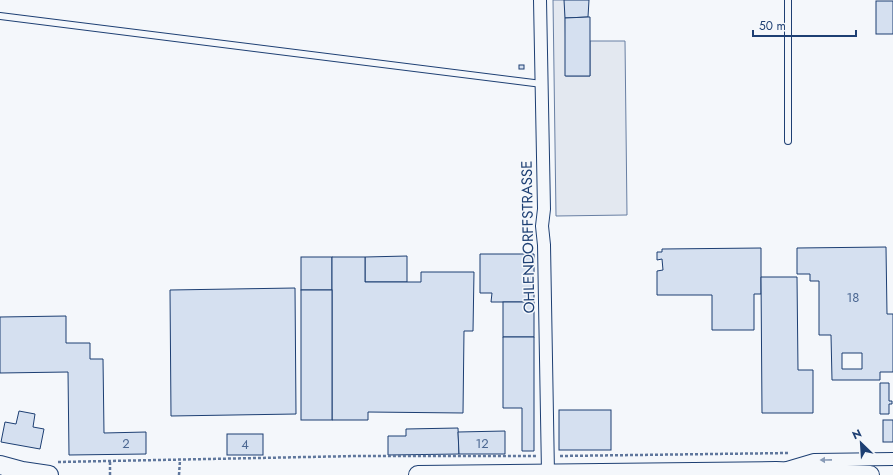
<svg xmlns="http://www.w3.org/2000/svg" width="893" height="475" font-family="Jost,sans-serif">
  <style>
    .parking { fill: #e3e8f0; stroke: #687fa3 }
    .building { fill: #d5e0f0; stroke: #1d3f73; fill-rule: evenodd }
    .lines { fill: none; stroke-linecap: round; stroke-linejoin: round }
    .lane-casing { stroke: #1d3f73; stroke-width: 8 }
    .street-casing { stroke: #1d3f73; stroke-width: 14 }
    .secondary-casing { stroke: #1d3f73; stroke-width: 20 }
    .path { stroke: #5e769c; stroke-width: 2.5; stroke-dasharray: 3 2; stroke-linecap: butt }
    .lane { stroke: #f4f7fb; stroke-width: 6 }
    .street { stroke: #f4f7fb; stroke-width: 12 }
    .secondary { stroke: #f4f7fb; stroke-width: 18 }
    .oneway { fill: #889bb7 }
    .labels { text-anchor: middle; dominant-baseline: central; stroke-width: 3; stroke-linejoin: round; paint-order: stroke }
    .number-label { font-size: 13px; fill: #4b6792 }
    .street-label { font-size: 15px; fill: #1d3f73; stroke: #f4f7fb }
  </style>
  <rect width="100%" height="100%" fill="#f4f7fb"/>
  <polygon class="parking" points="553,0 565,0 566,76 590,76 590,41 625,41 627,215 556,216"/>
  <g class="building">
    <polygon points="564,0 589,0 588,17 565,18"/>
    <rect x="876" y="1" width="17" height="33"/>
    <polygon points="588,17 590,17 590,76 565,76 565,18"/>
    <rect x="519" y="65" width="5" height="4"/>
    <path d="M886 247 887 314H893V372H880V380H832L831 335H819V281H810V274H797V248ZM842 353H862V369H842Z"/>
    <polygon points="761,248 761,294 754,294 754,330 712,330 712,295 657,295 657,271 663,270 662,259 657,260 657,252 662,252 662,249"/>
    <polygon points="480,254 534,254 534,302 491,302 492,293 480,293"/>
    <polygon points="407,256 407,282 365,282 365,257"/>
    <rect x="301" y="257" width="31" height="33"/>
    <polygon points="332,257 365,257 365,282 421,282 421,272 474,272 473,331 464,331 463,413 368,412 368,420 332,420"/>
    <polygon points="761,277 797,277 798,370 813,370 813,413 762,413"/>
    <polygon points="295,288 296,414 171,416 170,290"/>
    <rect x="301" y="290" width="31" height="130"/>
    <rect x="503" y="302" width="31" height="35"/>
    <polygon points="66,316 66,343 90,343 90,359 103,359 104,433 146,432 146,454 69,455 68,372 0,373 0,317"/>
    <polygon points="503,337 534,337 534,451 522,451 522,408 503,408"/>
    <polygon points="880,383 889,383 889,401 892,401 892,404 889,404 889,414 880,414"/>
    <rect x="559" y="410" width="52" height="40"/>
    <polygon points="19,411 35,414 33,427 44,429 40,449 1,442 5,422 16,424"/>
    <rect x="883" y="420" width="10" height="22"/>
    <polygon points="458,428 459,454 388,455 388,436 406,436 406,429"/>
    <polygon points="505,431 505,454 459,454 458,432"/>
    <rect x="227" y="434" width="36" height="21"/>
  </g>
  <g class="lines">
    <defs>
      <g id="lane">
        <polyline points="788,0 788,141"/>
        <polyline points="0,16 542,84"/>
      </g>
      <g id="street">
        <polyline points="540,0 544,209 542,226 544,245 548,473"/>
        <polyline points="787,468 814,460 893,459"/>
      </g>
      <g id="secondary">
        <polyline points="0,465 22,471 49,475"/>
        <polyline points="418,475 776,471 870,475"/>
      </g>
    </defs>
    <use href="#lane" class="lane-casing"/>
    <use href="#street" class="street-casing"/>
    <use href="#secondary" class="secondary-casing"/>
    <g class="path">
      <polyline points="560,456 789,453"/>
      <polyline points="58,462 357,456 537,456"/>
      <polyline points="110,475 110,461"/>
      <polyline points="179,475 180,460"/>
    </g>
    <use href="#lane" class="lane"/>
    <use href="#street" class="street"/>
    <use href="#secondary" class="secondary"/>
  </g>
  <defs><path id="oneway-solid" d="M-6-.8H1V-3.2L6.5 0L1 3.2V.8H-6Z"/></defs>
  <use class="oneway" href="#oneway-solid" transform="translate(826 460) rotate(179)"/>
  <g class="labels">
    <g class="number-label">
      <text x="853" y="297">18</text>
      <text x="126" y="443">2</text>
      <text x="482" y="443">12</text>
      <text x="245" y="444">4</text>
    </g>
    <g class="street-label">
      <text transform="translate(528 237) rotate(-91)">OHLENDORFFSTRASSE</text>
    </g>
  </g>
  <g transform="translate(861 443) rotate(335)" stroke="#f4f7fb" stroke-width="3" paint-order="stroke">
  <path d="M0-3L7 15L0 10L-7 15Z" fill="#1d3f73"/>
  <text y="-6" font-size="11" font-weight="bold" text-anchor="middle" fill="#1d3f73">N</text>
  </g>
  <path d="M753 30v6h103v-6" fill="none" stroke="#1d3f73" stroke-width="2"/>
  <text x="759" y="30" font-size="12" fill="#1d3f73" stroke="#f4f7fb" stroke-width="3" paint-order="stroke">50 m</text>
</svg>
